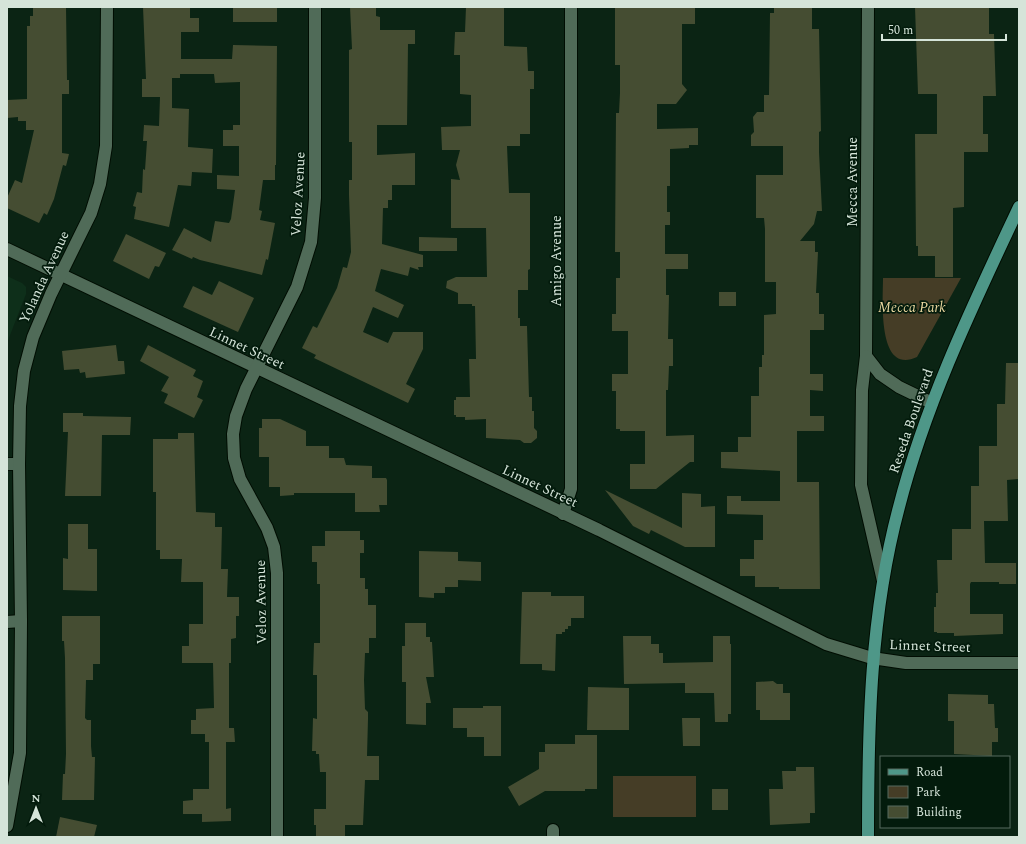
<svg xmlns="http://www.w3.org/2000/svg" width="1026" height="844" font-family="Spectral,serif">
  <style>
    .built { fill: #0e2f1a }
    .green { fill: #453d26 }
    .building { fill: #454d32 }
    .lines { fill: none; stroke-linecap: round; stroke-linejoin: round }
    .minor-casing { stroke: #000d02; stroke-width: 14 }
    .major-casing { stroke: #000d02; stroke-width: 14 }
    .minor { stroke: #506b58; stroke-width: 12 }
    .major { stroke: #4e9788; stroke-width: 12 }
    .labels { text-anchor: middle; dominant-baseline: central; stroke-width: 3.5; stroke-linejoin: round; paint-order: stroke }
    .street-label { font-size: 14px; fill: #d5e4d9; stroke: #031b0c }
    .park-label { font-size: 14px; font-style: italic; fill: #e9d69f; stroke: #031b0c }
  </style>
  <rect width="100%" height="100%" fill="#0b2414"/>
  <polygon class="built" points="7,276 22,283 26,287 26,294 7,343"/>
  <g class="green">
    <path d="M883 278H961L917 357C877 376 883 300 883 278Z"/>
    <rect x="613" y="776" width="83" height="41"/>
  </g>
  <g class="building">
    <polygon points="33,7 66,7 67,80 69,80 69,94 62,94 62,153 69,154 66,166 63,165 54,199 47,215 44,213 39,223 7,208 7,198 15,180 22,183 34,130 26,130 26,121 18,121 18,117 7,118 7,100 27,99 27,26 30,26 30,16 33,16"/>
    <polygon points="143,7 190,7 190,18 199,18 199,32 181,32 181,59 232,59 233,45 277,46 276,165 275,165 275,180 263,180 259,210 262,211 260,220 275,223 268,260 266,259 262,275 200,260 193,257 192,259 172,250 184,228 211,242 215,221 229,223 231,219 235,190 217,189 217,175 239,176 239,146 223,146 223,130 233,130 233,125 240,125 240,82 215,83 214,74 180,74 180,78 172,78 172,108 189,109 188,147 213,149 212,173 192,172 191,186 178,185 169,227 134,219 136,207 133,206 137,192 142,193 143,169 145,170 147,141 143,141 144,125 159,126 160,97 142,97 142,79 146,79"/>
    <rect x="233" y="7" width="44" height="15"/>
    <polygon points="350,7 376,7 376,16 380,17 380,30 415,30 415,44 408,44 407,125 377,125 377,155 415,153 415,185 392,185 392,200 388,200 388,208 383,208 382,244 423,255 423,267 418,267 419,270 410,267 408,276 381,269 375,291 404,305 398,318 373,307 363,332 388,343 393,332 423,332 423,349 406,384 415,389 408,403 314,358 316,355 302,348 313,326 317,328 337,288 343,267 347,268 351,252 349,195 349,180 352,180 352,142 349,142 349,50 352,49"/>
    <polygon points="466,7 504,7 504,46 527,47 528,71 534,71 534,89 530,89 530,134 520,134 520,146 507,146 509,193 530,193 530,269 528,270 528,290 518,290 518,318 520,318 520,326 527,326 529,397 532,397 532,411 534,411 534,428 537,431 537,438 531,443 524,443 520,440 486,438 486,419 465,420 465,417 456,417 456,415 454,415 454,400 456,400 456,397 470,397 469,359 476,359 475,306 472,306 472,304 458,304 458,293 446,288 447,281 456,277 487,277 486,228 451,228 451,179 460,180 456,165 460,150 442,150 441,127 471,126 471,95 460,94 460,55 454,55 455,32 465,32"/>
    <polygon points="615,7 695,7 695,24 682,24 682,84 687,90 676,104 657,104 657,129 698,128 698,145 689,145 689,148 670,149 670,186 667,186 667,212 670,212 670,225 665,225 665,254 688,254 688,269 666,269 666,295 669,295 668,339 673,339 673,366 669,366 668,390 666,390 666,436 694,435 694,462 690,462 656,489 630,489 630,464 645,464 645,431 620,431 620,429 616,429 616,391 612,391 612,374 628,374 628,331 612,331 612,314 616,314 616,278 620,278 620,252 615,252 616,113 619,113 620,93 620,65 615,65"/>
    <polygon points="774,7 812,7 812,29 819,29 821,131 819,132 819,152 822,211 817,211 814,224 800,241 815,241 815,252 818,252 816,293 819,293 819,314 824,314 824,330 810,330 810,374 823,374 823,391 810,390 810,416 824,416 824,431 797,431 797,482 819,482 820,589 779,589 779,587 755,587 755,576 740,576 740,559 754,559 754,540 763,540 763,515 727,514 727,496 741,496 741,501 780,501 780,471 721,468 721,452 738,452 738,437 751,437 751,396 759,396 759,367 762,367 762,355 764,355 764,315 776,314 776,282 765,282 765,229 764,218 756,218 756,175 783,175 783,146 751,146 751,135 754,132 753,117 757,112 764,112 764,95 769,95 770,13 774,13"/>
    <polygon points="915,7 989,7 989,34 994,34 996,96 983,96 983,134 988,134 988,152 964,152 964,207 953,208 953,277 935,277 935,256 918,256 918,246 916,246 915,134 937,134 937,94 918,94"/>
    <polygon points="126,234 166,253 159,267 155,266 149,279 113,261"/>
    <polygon points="419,237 457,238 457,251 419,251"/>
    <polygon points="219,281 254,298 238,332 183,307 193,286 212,295"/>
    <rect x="719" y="292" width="17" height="14"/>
    <polygon points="116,345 118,361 124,361 125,374 86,378 85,372 80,373 79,369 64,370 62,351"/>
    <polygon points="148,345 196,370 193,376 203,381 197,397 203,400 194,418 164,403 168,394 161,391 169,377 140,361"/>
    <polygon points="1006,363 1019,363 1019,479 1007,480 1008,521 984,521 985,563 1016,563 1016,584 999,584 999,582 971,582 970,584 970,614 1003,614 1003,634 954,636 954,633 937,633 937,632 934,632 934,607 936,607 936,593 938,593 937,560 952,560 952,529 971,529 971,486 979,486 979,446 997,446 997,404 1005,404"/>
    <polygon points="63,413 83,413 83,416 131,417 130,435 102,435 101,496 65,496 68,432 63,432"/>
    <polygon points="262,419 280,419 306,431 306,446 329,446 329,458 344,458 346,465 372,466 372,478 386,478 387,480 387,505 379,505 380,512 355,512 355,493 294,493 294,495 280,496 280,487 269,487 269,457 259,457 259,428 262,428"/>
    <polygon points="178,433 194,433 196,512 215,513 215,527 222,527 221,569 228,569 227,597 239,597 239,616 236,616 236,638 231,639 231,663 229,663 229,728 234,728 235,742 226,742 226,809 231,808 231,821 202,822 202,814 183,814 183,801 193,800 193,789 209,789 209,742 205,742 205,734 191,734 191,720 196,720 196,709 214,708 213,663 182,663 182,646 189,646 189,624 203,624 203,582 181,582 182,559 160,559 160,550 156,550 156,492 153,492 153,439 178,439"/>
    <polygon points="605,490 682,528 682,493 701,494 701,507 715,506 715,547 685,547 651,530 649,534 633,526"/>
    <polygon points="68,524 88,524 88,549 97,549 97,591 63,590 63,558 68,559"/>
    <polygon points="325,531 360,531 360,540 364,540 364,553 360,553 360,578 365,578 365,589 368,589 368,605 376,605 376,638 369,638 369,653 365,653 364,680 365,709 368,712 368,719 367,756 379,756 379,780 365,780 363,825 345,825 345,837 316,837 316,825 314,825 314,809 326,809 326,772 320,772 319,754 316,754 316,751 312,751 313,718 317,719 317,675 313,675 314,643 320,643 320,584 317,584 317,562 312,562 312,546 325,546"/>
    <polygon points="419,551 458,552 458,561 481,562 481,581 458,580 458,587 445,587 445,593 434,593 434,598 419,597"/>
    <polygon points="522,592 551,592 551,596 584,596 584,618 571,618 571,626 568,626 568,629 565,629 565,632 562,632 562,634 556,634 555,671 542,670 542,664 520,664"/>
    <polygon points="62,616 100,616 100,664 93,664 93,680 86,680 85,718 87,720 91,720 91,746 92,757 95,757 94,800 62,800 63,774 65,774 66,754 65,658 64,641 62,641"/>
    <polygon points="405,623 426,623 426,637 430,637 430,642 432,642 434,677 426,677 431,703 426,703 426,725 406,724 406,682 402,682 402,646 405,646"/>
    <polygon points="623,636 651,636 651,644 659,644 659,653 663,653 663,663 713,662 713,636 730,636 730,644 731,644 731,714 728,714 728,722 715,722 714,693 685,693 685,683 624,684"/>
    <polygon points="773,681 777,684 783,684 783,693 790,693 790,720 760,720 760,710 756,710 756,682"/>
    <polygon points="588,687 629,688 629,730 587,730"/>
    <polygon points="948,694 988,695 988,704 994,704 995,728 998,728 998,742 992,742 992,756 954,754 954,721 948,721"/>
    <polygon points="483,706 501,706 501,756 484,756 484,737 467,737 467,728 453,728 453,708 483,708"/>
    <polygon points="682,718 700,718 700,746 683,746"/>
    <polygon points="575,735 597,735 597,789 585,789 585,791 545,791 519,806 508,787 539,769 539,752 545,752 545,744 575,744"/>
    <polygon points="796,767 814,767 815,813 810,813 810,823 770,825 769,789 783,789 782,771 796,771"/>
    <rect x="712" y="789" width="16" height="21"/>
    <polygon points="60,817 97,825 94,837 56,837"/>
  </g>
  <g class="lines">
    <defs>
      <g id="minor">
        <polyline points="868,7 866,356 862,390 861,485 883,581"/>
        <polyline points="7,249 599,530 826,644 872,658 906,663 1019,663"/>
        <polyline points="866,356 880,374 899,387 932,403"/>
        <polyline points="7,464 19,464"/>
        <polyline points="563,514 571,489 571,7"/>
        <polyline points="7,622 21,621"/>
        <polyline points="7,826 20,753 21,621 19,464 20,406 24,371 33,337 51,294 91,213 100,184 106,146 107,7"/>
        <polyline points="553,830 553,837"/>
        <polyline points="277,837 277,573 274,547 267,528 240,479 234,458 233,434 236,416 246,389 297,287 311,242 315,198 315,7"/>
      </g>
      <path id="major" d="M868 837C868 726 870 615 899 507 926 402 973 305 1019 207"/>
    </defs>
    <use href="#minor" class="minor-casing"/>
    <use href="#major" class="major-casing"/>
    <use href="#minor" class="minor"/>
    <use href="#major" class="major"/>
  </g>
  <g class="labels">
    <g class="street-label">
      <text transform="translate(852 182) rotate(-90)">Mecca Avenue</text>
      <text transform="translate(298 194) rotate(-87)">Veloz Avenue</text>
      <text transform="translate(556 261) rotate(-90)">Amigo Avenue</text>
      <text transform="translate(44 277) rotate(-65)">Yolanda Avenue</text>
      <text transform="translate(247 348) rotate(25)">Linnet Street</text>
      <text transform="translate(911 421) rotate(-71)">Reseda Boulevard</text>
      <text transform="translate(540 486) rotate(25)">Linnet Street</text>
      <text transform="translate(261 602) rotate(-91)">Veloz Avenue</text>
      <text transform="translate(930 646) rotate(2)">Linnet Street</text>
    </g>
    <g class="park-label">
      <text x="912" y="307">Mecca Park</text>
    </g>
  </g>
  <rect width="1026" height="844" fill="none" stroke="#d5e4d9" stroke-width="16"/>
  <rect x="880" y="756" width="130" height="72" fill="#031b0c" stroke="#576b5e"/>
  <rect x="888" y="769" width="20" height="6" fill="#4e9788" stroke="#576b5e"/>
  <text x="916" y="776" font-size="12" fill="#d5e4d9">Road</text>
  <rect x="888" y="786" width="20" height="12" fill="#453d26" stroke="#576b5e"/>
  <text x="916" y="796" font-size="12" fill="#d5e4d9">Park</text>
  <rect x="888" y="806" width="20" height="12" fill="#454d32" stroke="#576b5e"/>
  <text x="916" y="816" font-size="12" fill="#d5e4d9">Building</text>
  <g transform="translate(36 808)" stroke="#031b0c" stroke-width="3" paint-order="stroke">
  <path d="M0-3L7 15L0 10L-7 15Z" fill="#d5e4d9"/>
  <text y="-6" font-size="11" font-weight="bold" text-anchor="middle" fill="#d5e4d9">N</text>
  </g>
  <path d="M882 34v6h124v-6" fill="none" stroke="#d5e4d9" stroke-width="2"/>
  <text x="888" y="34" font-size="12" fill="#d5e4d9" stroke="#031b0c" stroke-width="3" paint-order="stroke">50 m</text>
</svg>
